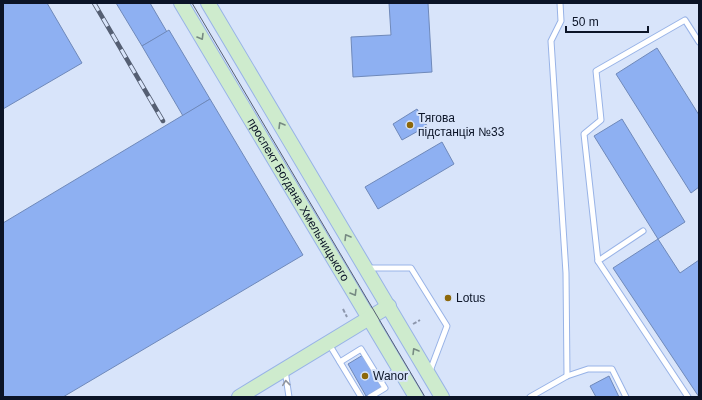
<svg xmlns="http://www.w3.org/2000/svg" width="702" height="400" font-family="Arial,sans-serif">
  <style>
    .building { fill: #8eb0f2; stroke: #6f89ba }
    .lines { fill: none; stroke-linecap: round; stroke-linejoin: round }
    .service-casing { stroke: #98b3e7; stroke-width: 7 }
    .secondary-casing { stroke: #98b3e7; stroke-width: 16 }
    .path { stroke: #8c96ab; stroke-width: 2; stroke-dasharray: 4 2; stroke-linecap: butt }
    .service { stroke: #fff; stroke-width: 5 }
    .secondary { stroke: #ceebcd; stroke-width: 14 }
    .tram { stroke: #555f73; stroke-width: 1 }
    .rail-casing { stroke: #555f73; stroke-width: 4.5 }
    .rail { stroke: #d8e4fa; stroke-width: 3; stroke-dasharray: 9; stroke-linecap: butt }
    .oneway { stroke: #768a82 }
    .oneway2 { stroke: #91959e }
    .poi-dot { fill: #8d680b; stroke: #d8e4fa; stroke-width: 1.5 }
    .labels { text-anchor: middle; dominant-baseline: central; stroke-width: 4; stroke-linejoin: round; paint-order: stroke }
    .poi-label { font-size: 12px; fill: #0b1427; stroke: #d8e4fa; text-anchor: start }
    .street-label { font-size: 12px; fill: #0b1427; stroke: #d8e4fa }
  </style>
  <rect width="100%" height="100%" fill="#d8e4fa"/>
  <g class="building">
    <polygon points="3,3 47,3 82,63 3,109"/>
    <polygon points="116,3 150,3 167,32 142,46"/>
    <polygon points="389,3 428,3 432,72 353,77 351,37 391,35"/>
    <polygon points="169,30 210,99 183,116 142,46"/>
    <polygon points="657,48 699,115 699,187 691,193 616,74"/>
    <polygon points="210,99 303,255 63,397 3,397 3,223"/>
    <polygon points="417,109 427,126 402,140 393,124"/>
    <polygon points="622,119 685,222 658,239 594,136"/>
    <polygon points="442,142 454,164 378,209 365,187"/>
    <polygon points="658,239 680,273 699,260 699,397 613,268"/>
    <polygon points="363,355 382,387 366,396 348,364"/>
    <polygon points="609,376 619,397 596,397 590,386"/>
  </g>
  <g class="lines">
    <defs>
      <g id="service">
        <polyline points="560,3 561,21 551,41 566,273 567,376"/>
        <polyline points="643,231 598,261 688,397"/>
        <polyline points="598,261 584,134 601,120 596,71 685,20 699,42"/>
        <polyline points="368,268 411,268 447,326 430,371"/>
        <polyline points="329,344 361,397"/>
        <polyline points="340,362 361,349 385,388 370,397"/>
        <polyline points="285,370 289,397"/>
        <polyline points="381,381 398,369"/>
        <polyline points="530,397 567,376 588,369 612,369 626,397"/>
      </g>
      <g id="secondary">
        <path id="s1" d="M181 3 416 397"/>
        <polyline points="208,3 442,397"/>
        <polyline points="239,397 389,306"/>
      </g>
    </defs>
    <use href="#service" class="service-casing"/>
    <use href="#secondary" class="secondary-casing"/>
    <g class="path">
      <polyline points="343,309 347,317"/>
      <polyline points="413,324 420,320"/>
    </g>
    <use href="#service" class="service"/>
    <use href="#secondary" class="secondary"/>
    <polyline class="tram" points="192,3 425,397"/>
    <defs>
      <polyline id="rail" points="94,3 163,121"/>
    </defs>
    <use href="#rail" class="rail-casing"/>
    <use href="#rail" class="rail"/>
  </g>
  <defs><path id="oneway-chevron" d="M-2-3.5L2.5 0L-2 3.5" fill="none" stroke-width="1.6" stroke-linecap="round" stroke-linejoin="round"/></defs>
  <g class="oneway">
    <use href="#oneway-chevron" transform="translate(201 37) rotate(59)"/>
    <use href="#oneway-chevron" transform="translate(281 125) rotate(-121)"/>
    <use href="#oneway-chevron" transform="translate(347 237) rotate(-121)"/>
    <use href="#oneway-chevron" transform="translate(354 293) rotate(59)"/>
    <use href="#oneway-chevron" transform="translate(415 351) rotate(-121)"/>
  </g>
  <use class="oneway2" href="#oneway-chevron" transform="translate(286 383) rotate(-96)"/>
  <g class="poi-dot">
    <circle cx="410" cy="125" r="4"/>
    <circle cx="448" cy="298" r="4"/>
    <circle cx="365" cy="376" r="4"/>
  </g>
  <g class="labels">
    <g class="poi-label">
      <text x="418" y="118">Тягова<tspan x="418" dy="14">пiдстанцiя №33</tspan></text>
      <text x="456" y="298">Lotus</text>
      <text x="373" y="376">Wanor</text>
    </g>
    <g class="street-label">
      <text stroke="none"><textPath href="#s1" startOffset="229">проспект Богдана Хмельницького</textPath></text>
    </g>
  </g>
  <rect width="702" height="400" fill="none" stroke="#0b1427" stroke-width="8"/>
  <path d="M566 26v6h82v-6" fill="none" stroke="#0b1427" stroke-width="2"/>
  <text x="572" y="26" font-size="12" fill="#0b1427" stroke="#d8e4fa" stroke-width="3" paint-order="stroke">50 m</text>
</svg>
